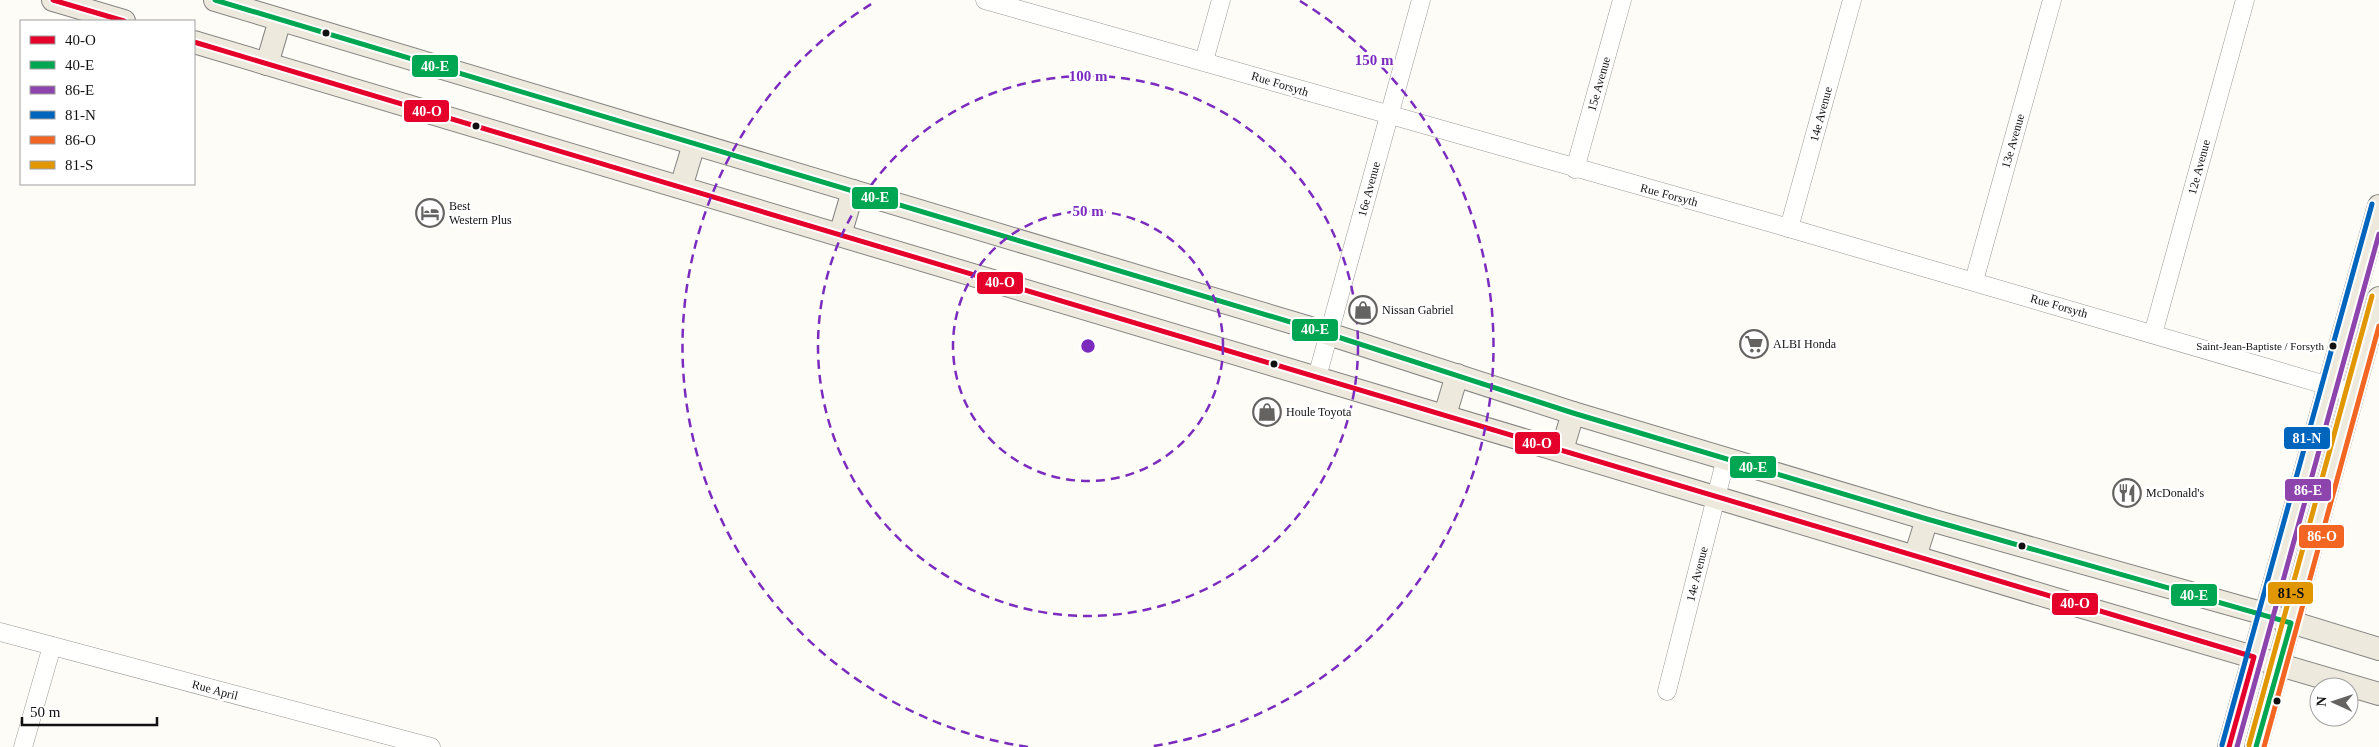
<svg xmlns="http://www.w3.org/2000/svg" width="2379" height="747" font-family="Georgia,serif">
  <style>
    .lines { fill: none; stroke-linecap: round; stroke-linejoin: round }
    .minor-casing { stroke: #979795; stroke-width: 19 }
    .major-casing { stroke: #858482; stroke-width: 24 }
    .minor { stroke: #fffffe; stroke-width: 18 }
    .major { stroke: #ede9dc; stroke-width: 22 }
    .bus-1-casing { stroke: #fff; stroke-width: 9 }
    .bus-2-casing { stroke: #fff; stroke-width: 9 }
    .bus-3-casing { stroke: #fff; stroke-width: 9 }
    .bus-4-casing { stroke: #fff; stroke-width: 9 }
    .bus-5-casing { stroke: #fff; stroke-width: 9 }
    .bus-6-casing { stroke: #fff; stroke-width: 9 }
    .bus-1 { stroke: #e4002b; stroke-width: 5 }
    .bus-2 { stroke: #00a651; stroke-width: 5 }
    .bus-3 { stroke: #8e44ad; stroke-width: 5 }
    .bus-4 { stroke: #0065bd; stroke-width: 5 }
    .bus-5 { stroke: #f26522; stroke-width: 5 }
    .bus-6 { stroke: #e09702; stroke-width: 5 }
    .ring { fill: none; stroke: #7b2cbf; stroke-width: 2.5; stroke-dasharray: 9 6 }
    .bus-dot { fill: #111; stroke: #fff; stroke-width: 2 }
    .labels { text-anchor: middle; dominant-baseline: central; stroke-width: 5; stroke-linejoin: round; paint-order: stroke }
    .bus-label { font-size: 11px; fill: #111; stroke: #fff; text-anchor: end }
    .street-label { font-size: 12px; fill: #111; stroke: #fff }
    .poi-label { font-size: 12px; fill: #111; stroke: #fff; text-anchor: start }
    .centre { fill: #7b2cbf; stroke: #fff; stroke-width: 2.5 }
    .ring-label { font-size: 15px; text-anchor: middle; font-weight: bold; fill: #7b2cbf; stroke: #fff; stroke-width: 5; stroke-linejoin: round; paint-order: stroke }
    .line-badge { stroke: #fff; stroke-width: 2 }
    .badge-label { font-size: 14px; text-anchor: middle; font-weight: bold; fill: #fff }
    .pale-badge-label { font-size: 14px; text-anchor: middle; font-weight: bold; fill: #111 }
  </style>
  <rect width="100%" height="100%" fill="#fdfcf7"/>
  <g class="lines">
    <defs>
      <g id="minor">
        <polyline points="985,0 1789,228 2353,393"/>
        <polyline points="1204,61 1221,0"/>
        <polyline points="1575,169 1622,0"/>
        <polyline points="1789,228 1852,0"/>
        <polyline points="1974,281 2052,0"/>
        <polyline points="2153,334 2245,0"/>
        <polyline points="1317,377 1421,0"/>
        <polyline points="0,632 431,747"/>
        <polyline points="1667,691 1726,458"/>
        <polyline points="23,747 52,646"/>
      </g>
      <g id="major">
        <polyline points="53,0 124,21"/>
        <polyline points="215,0 1307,327 1573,413 1927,519 2265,614 2379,649"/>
        <polyline points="194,42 2072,604 2379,694"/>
        <polyline points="267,64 280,20"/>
        <polyline points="681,187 694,144"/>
        <polyline points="840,235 853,191"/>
        <polyline points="1445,415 1457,375"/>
        <polyline points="1562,450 1573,413"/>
        <polyline points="1915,557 1927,519"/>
        <polyline points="2229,747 2379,206"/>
        <polyline points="2256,747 2379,298"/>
      </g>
    </defs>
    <use href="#minor" class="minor-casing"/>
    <use href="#major" class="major-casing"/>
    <use href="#minor" class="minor"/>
    <use href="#major" class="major"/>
    <defs>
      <g id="bus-1">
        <polyline points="53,0 124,21"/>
        <polyline points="194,42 2254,657 2229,747"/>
      </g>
      <polyline id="bus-2" points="215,0 1307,327 1573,413 1927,519 2291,623 2256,747"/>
      <polyline id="bus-3" points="2237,747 2379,234"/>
      <polyline id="bus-4" points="2222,745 2372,204"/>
      <polyline id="bus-5" points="2264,747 2379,326"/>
      <polyline id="bus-6" points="2249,745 2372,296"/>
    </defs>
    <use href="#bus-1" class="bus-1-casing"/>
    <use href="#bus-2" class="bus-2-casing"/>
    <use href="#bus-3" class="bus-3-casing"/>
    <use href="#bus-4" class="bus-4-casing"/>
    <use href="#bus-5" class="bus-5-casing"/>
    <use href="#bus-6" class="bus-6-casing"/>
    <use href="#bus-1" class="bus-1"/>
    <use href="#bus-2" class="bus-2"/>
    <use href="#bus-3" class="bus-3"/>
    <use href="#bus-4" class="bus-4"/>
    <use href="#bus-5" class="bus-5"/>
    <use href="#bus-6" class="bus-6"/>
  </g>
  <g class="ring">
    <circle cx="1088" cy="346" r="135"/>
    <circle cx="1088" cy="346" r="270"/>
    <path d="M1028 747A405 405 0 0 1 876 1M1300 1A405 405 0 0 1 1148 747"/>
  </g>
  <defs>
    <symbol id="hotel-ring" viewBox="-11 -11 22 22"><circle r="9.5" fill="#fff" stroke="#646362" stroke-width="1.5"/><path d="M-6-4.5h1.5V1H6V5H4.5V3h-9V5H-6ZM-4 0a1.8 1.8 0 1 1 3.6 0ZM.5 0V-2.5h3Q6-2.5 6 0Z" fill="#646362"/></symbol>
    <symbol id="shop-ring" viewBox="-11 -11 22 22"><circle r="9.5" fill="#fff" stroke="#646362" stroke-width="1.5"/><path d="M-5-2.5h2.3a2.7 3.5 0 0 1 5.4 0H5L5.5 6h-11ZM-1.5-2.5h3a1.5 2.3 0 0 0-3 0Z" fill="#646362"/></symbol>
    <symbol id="supermarket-ring" viewBox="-11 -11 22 22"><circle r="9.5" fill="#fff" stroke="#646362" stroke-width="1.5"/><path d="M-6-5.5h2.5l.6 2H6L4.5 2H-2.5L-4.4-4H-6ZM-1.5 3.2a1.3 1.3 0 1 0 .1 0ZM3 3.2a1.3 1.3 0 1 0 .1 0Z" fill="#646362"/></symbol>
    <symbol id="restaurant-ring" viewBox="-11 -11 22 22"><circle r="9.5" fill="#fff" stroke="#646362" stroke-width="1.5"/><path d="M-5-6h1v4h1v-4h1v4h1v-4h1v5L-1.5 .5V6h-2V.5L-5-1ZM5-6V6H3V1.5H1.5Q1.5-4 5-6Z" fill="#646362"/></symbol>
  </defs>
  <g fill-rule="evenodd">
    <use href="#hotel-ring" x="414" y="197" width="32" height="32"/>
    <use href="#shop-ring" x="1347" y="294" width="32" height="32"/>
    <use href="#supermarket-ring" x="1738" y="328" width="32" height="32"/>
    <use href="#shop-ring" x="1251" y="396" width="32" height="32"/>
    <use href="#restaurant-ring" x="2111" y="477" width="32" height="32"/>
  </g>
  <g class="bus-dot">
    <circle cx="326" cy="33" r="4.5"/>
    <circle cx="476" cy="126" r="4.5"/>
    <circle cx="2333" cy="346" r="4.5"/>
    <circle cx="1274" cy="364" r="4.5"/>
    <circle cx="2022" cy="546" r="4.5"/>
    <circle cx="2277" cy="701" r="4.5"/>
  </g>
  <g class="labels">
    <g class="bus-label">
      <text x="2324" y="346">Saint-Jean-Baptiste / Forsyth</text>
    </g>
    <g class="street-label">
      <text transform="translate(1280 84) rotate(17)">Rue Forsyth</text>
      <text transform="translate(1599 84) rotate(-74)">15e Avenue</text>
      <text transform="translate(1821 114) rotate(-75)">14e Avenue</text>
      <text transform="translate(2013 141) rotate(-74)">13e Avenue</text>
      <text transform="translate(2199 167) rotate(-75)">12e Avenue</text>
      <text transform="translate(1369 189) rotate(-75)">16e Avenue</text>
      <text transform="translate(1669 195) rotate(15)">Rue Forsyth</text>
      <text transform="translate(2059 306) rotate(16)">Rue Forsyth</text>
      <text transform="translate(1697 574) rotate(-76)">14e Avenue</text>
      <text transform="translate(215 690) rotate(15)">Rue April</text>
    </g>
    <g class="poi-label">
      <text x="449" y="206">Best<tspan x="449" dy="14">Western Plus</tspan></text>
      <text x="1382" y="310">Nissan Gabriel</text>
      <text x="1773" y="344">ALBI Honda</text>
      <text x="1286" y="412">Houle Toyota</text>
      <text x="2146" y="493">McDonald's</text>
    </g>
  </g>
  <circle cx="1088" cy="346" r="8" class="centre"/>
  <g class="ring-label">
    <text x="1374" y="65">150 m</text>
    <text x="1088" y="81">100 m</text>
    <text x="1088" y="216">50 m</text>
  </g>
  <g class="line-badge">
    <rect x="411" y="54" width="48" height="24" rx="5" fill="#00a651"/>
    <rect x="403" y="99" width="47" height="24" rx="5" fill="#e4002b"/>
    <rect x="851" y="186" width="48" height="24" rx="5" fill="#00a651"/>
    <rect x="976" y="271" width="48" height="24" rx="5" fill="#e4002b"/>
    <rect x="1291" y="318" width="48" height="24" rx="5" fill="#00a651"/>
    <rect x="2283" y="426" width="48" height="24" rx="5" fill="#0065bd"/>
    <rect x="1514" y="431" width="47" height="24" rx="5" fill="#e4002b"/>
    <rect x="1729" y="455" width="48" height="24" rx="5" fill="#00a651"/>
    <rect x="2284" y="478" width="48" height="24" rx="5" fill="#8e44ad"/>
    <rect x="2298" y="524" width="47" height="25" rx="5" fill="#f26522"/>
    <rect x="2267" y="581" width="47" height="24" rx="5" fill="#e09702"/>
    <rect x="2170" y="583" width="48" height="24" rx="5" fill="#00a651"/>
    <rect x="2051" y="592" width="48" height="24" rx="5" fill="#e4002b"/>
  </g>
  <g class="badge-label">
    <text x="435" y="71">40-E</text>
    <text x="427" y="116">40-O</text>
    <text x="875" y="202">40-E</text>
    <text x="1000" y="287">40-O</text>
    <text x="1315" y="334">40-E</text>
    <text x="2307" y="443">81-N</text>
    <text x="1537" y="448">40-O</text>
    <text x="1753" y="472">40-E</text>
    <text x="2308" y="495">86-E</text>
    <text x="2322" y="541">86-O</text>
    <text x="2194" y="600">40-E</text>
    <text x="2075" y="608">40-O</text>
  </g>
  <g class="pale-badge-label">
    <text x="2291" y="598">81-S</text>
  </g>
  <rect x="20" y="20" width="175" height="165" fill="#ffffff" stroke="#a0a0a0"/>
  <rect x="30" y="36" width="25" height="8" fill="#e4002b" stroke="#a0a0a0"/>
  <text x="65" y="45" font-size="15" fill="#111111">40-O</text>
  <rect x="30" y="61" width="25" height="8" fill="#00a651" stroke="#a0a0a0"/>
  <text x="65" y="70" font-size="15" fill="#111111">40-E</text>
  <rect x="30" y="86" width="25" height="8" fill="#8e44ad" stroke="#a0a0a0"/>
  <text x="65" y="95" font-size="15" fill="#111111">86-E</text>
  <rect x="30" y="111" width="25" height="8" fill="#0065bd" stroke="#a0a0a0"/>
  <text x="65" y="120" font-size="15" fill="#111111">81-N</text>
  <rect x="30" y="136" width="25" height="8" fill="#f26522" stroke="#a0a0a0"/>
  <text x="65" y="145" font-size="15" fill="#111111">86-O</text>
  <rect x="30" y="161" width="25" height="8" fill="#e09702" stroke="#a0a0a0"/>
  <text x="65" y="170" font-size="15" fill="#111111">81-S</text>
  <g transform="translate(2334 702) rotate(273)"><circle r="24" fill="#ffffff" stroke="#a0a0a0"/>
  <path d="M0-4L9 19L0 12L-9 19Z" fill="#646362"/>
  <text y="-8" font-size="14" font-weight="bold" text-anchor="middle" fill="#111111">N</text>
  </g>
  <path d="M22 717v8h135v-8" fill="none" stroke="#111111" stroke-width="2.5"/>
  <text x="30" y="717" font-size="15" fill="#111111" stroke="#ffffff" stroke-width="4" paint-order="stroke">50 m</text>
</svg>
